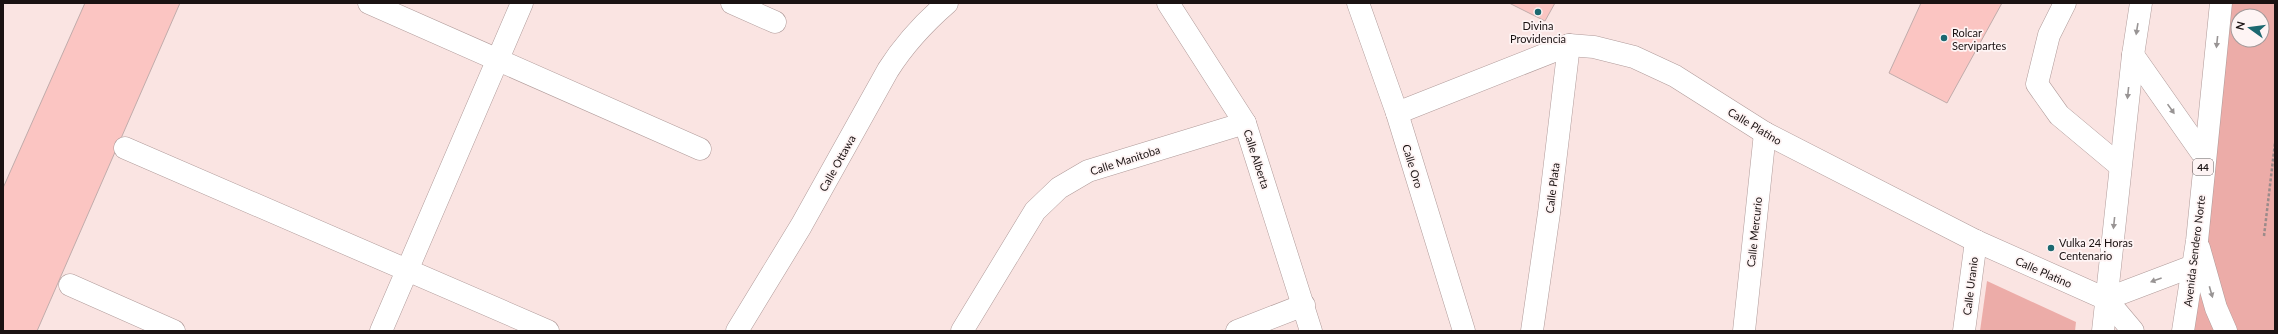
<svg xmlns="http://www.w3.org/2000/svg" width="2278" height="334" font-family="Lato,sans-serif">
  <style>
    .green { fill: #ecaca8; fill-rule: evenodd }
    .building { fill: #fbc5c2; stroke: #c1acab }
    .lines { fill: none; stroke-linecap: round; stroke-linejoin: round }
    .minor-casing { stroke: #b09b9a; stroke-width: 23 }
    .major-casing { stroke: #b09b9a; stroke-width: 23 }
    .path { stroke: #9b8b8a; stroke-width: 2.5; stroke-dasharray: 3 2; stroke-linecap: butt }
    .minor { stroke: #fff; stroke-width: 22 }
    .major { stroke: #fff; stroke-width: 22 }
    .oneway { fill: #989494 }
    .poi-dot { fill: #1c6870; stroke: #fef4f4; stroke-width: 1.5 }
    .labels { text-anchor: middle; dominant-baseline: central; stroke-width: 3.5; stroke-linejoin: round; paint-order: stroke }
    .shield { fill: #fef4f4; stroke: #5e5656; stroke-width: 1 }
    .shield-label { font-size: 10px; font-weight: bold; fill: #1a1212 }
    .poi-label { font-size: 11px; fill: #1a1212; stroke: #fef4f4; text-anchor: start }
    .street-label { font-size: 11px; fill: #1a1212; stroke: #fef4f4 }
  </style>
  <rect width="100%" height="100%" fill="#fae4e2"/>
  <g class="green">
    <path d="M2232 3H2275V331H2193ZM2238 16H2262V40H2238Z"/>
    <polygon points="1987,281 2076,322 2075,331 1980,331"/>
  </g>
  <g class="building">
    <polygon points="85,3 180,3 37,331 3,331 3,188"/>
    <polygon points="1509,3 1555,3 1545,21"/>
    <polygon points="1921,3 2002,3 1947,103 1889,73"/>
  </g>
  <g class="lines">
    <defs>
      <g id="minor">
        <polyline points="369,3 700,149"/>
        <polyline points="732,3 775,22"/>
        <polyline points="1168,3 1245,123 1311,331"/>
        <polyline points="1358,3 1397,113 1464,331"/>
        <polyline points="2065,3 2049,35 2037,84 2059,115 2120,166"/>
        <polyline points="1397,113 1569,45 1594,47 1634,57 1675,76 1765,133 1976,241 2106,299"/>
        <polyline points="125,148 548,331"/>
        <polyline points="70,285 174,331"/>
        <polyline points="381,331 522,3"/>
        <path d="M737 331 801 226 888 70C905 43 924 23 947 3"/>
        <polyline points="962,331 1035,211 1059,188 1088,171 1245,123"/>
        <polyline points="1237,331 1304,305"/>
        <polyline points="1532,331 1549,213 1569,45"/>
        <polyline points="1744,331 1765,133"/>
        <polyline points="1964,331 1976,241"/>
        <polyline points="2103,331 2133,55 2141,3"/>
      </g>
      <g id="major">
        <polyline points="2133,55 2204,156"/>
        <polyline points="2199,248 2216,308 2226,331"/>
        <polyline points="2133,331 2106,299 2193,266"/>
        <polyline points="2183,331 2197,241 2221,3"/>
      </g>
    </defs>
    <use href="#minor" class="minor-casing"/>
    <use href="#major" class="major-casing"/>
    <polyline class="path" points="2264,236 2275,143"/>
    <use href="#minor" class="minor"/>
    <use href="#major" class="major"/>
  </g>
  <defs><path id="oneway-solid" d="M-6-.8H1V-3.2L6.5 0L1 3.2V.8H-6Z"/></defs>
  <g class="oneway">
    <use href="#oneway-solid" transform="translate(2137 29) rotate(99)"/>
    <use href="#oneway-solid" transform="translate(2217 42) rotate(96)"/>
    <use href="#oneway-solid" transform="translate(2128 93) rotate(96)"/>
    <use href="#oneway-solid" transform="translate(2171 109) rotate(55)"/>
    <use href="#oneway-solid" transform="translate(2114 223) rotate(96)"/>
    <use href="#oneway-solid" transform="translate(2156 280) rotate(160)"/>
    <use href="#oneway-solid" transform="translate(2211 292) rotate(74)"/>
  </g>
  <g class="poi-dot">
    <circle cx="1538" cy="12" r="4"/>
    <circle cx="1944" cy="38" r="4"/>
    <circle cx="2051" cy="248" r="4"/>
  </g>
  <g class="labels">
    <rect class="shield" x="2193" y="159" width="20" height="16" rx="3"/>
    <g class="shield-label">
      <text x="2203" y="167">44</text>
    </g>
    <g class="poi-label">
      <text x="1538" y="25" text-anchor="middle">Divina<tspan x="1538" dy="13">Providencia</tspan></text>
      <text x="1952" y="32">Rolcar<tspan x="1952" dy="13">Servipartes</tspan></text>
      <text x="2059" y="242">Vulka 24 Horas<tspan x="2059" dy="13">Centenario</tspan></text>
    </g>
    <g class="street-label">
      <text transform="translate(1755 126) rotate(31)">Calle Platino</text>
      <text transform="translate(1257 159) rotate(72)">Calle Alberta</text>
      <text transform="translate(1125 160) rotate(-18)">Calle Manitoba</text>
      <text transform="translate(837 163) rotate(-61)">Calle Ottawa</text>
      <text transform="translate(1413 166) rotate(73)">Calle Oro</text>
      <text transform="translate(1552 188) rotate(-83)">Calle Plata</text>
      <text transform="translate(1754 232) rotate(-84)">Calle Mercurio</text>
      <text transform="translate(2194 251) rotate(-83)">Avenida Sendero Norte</text>
      <text transform="translate(2044 272) rotate(24)">Calle Platino</text>
      <text transform="translate(1970 286) rotate(-83)">Calle Uranio</text>
    </g>
  </g>
  <rect width="2278" height="334" fill="none" stroke="#1a1212" stroke-width="8"/>
  <g transform="translate(2250 28) rotate(284)"><circle r="19" fill="#fef4f4" stroke="#a39a9a"/>
  <path d="M0-3L7 15L0 10L-7 15Z" fill="#1c6870"/>
  <text y="-6" font-size="11" font-weight="bold" text-anchor="middle" fill="#1a1212">N</text>
  </g>
</svg>
